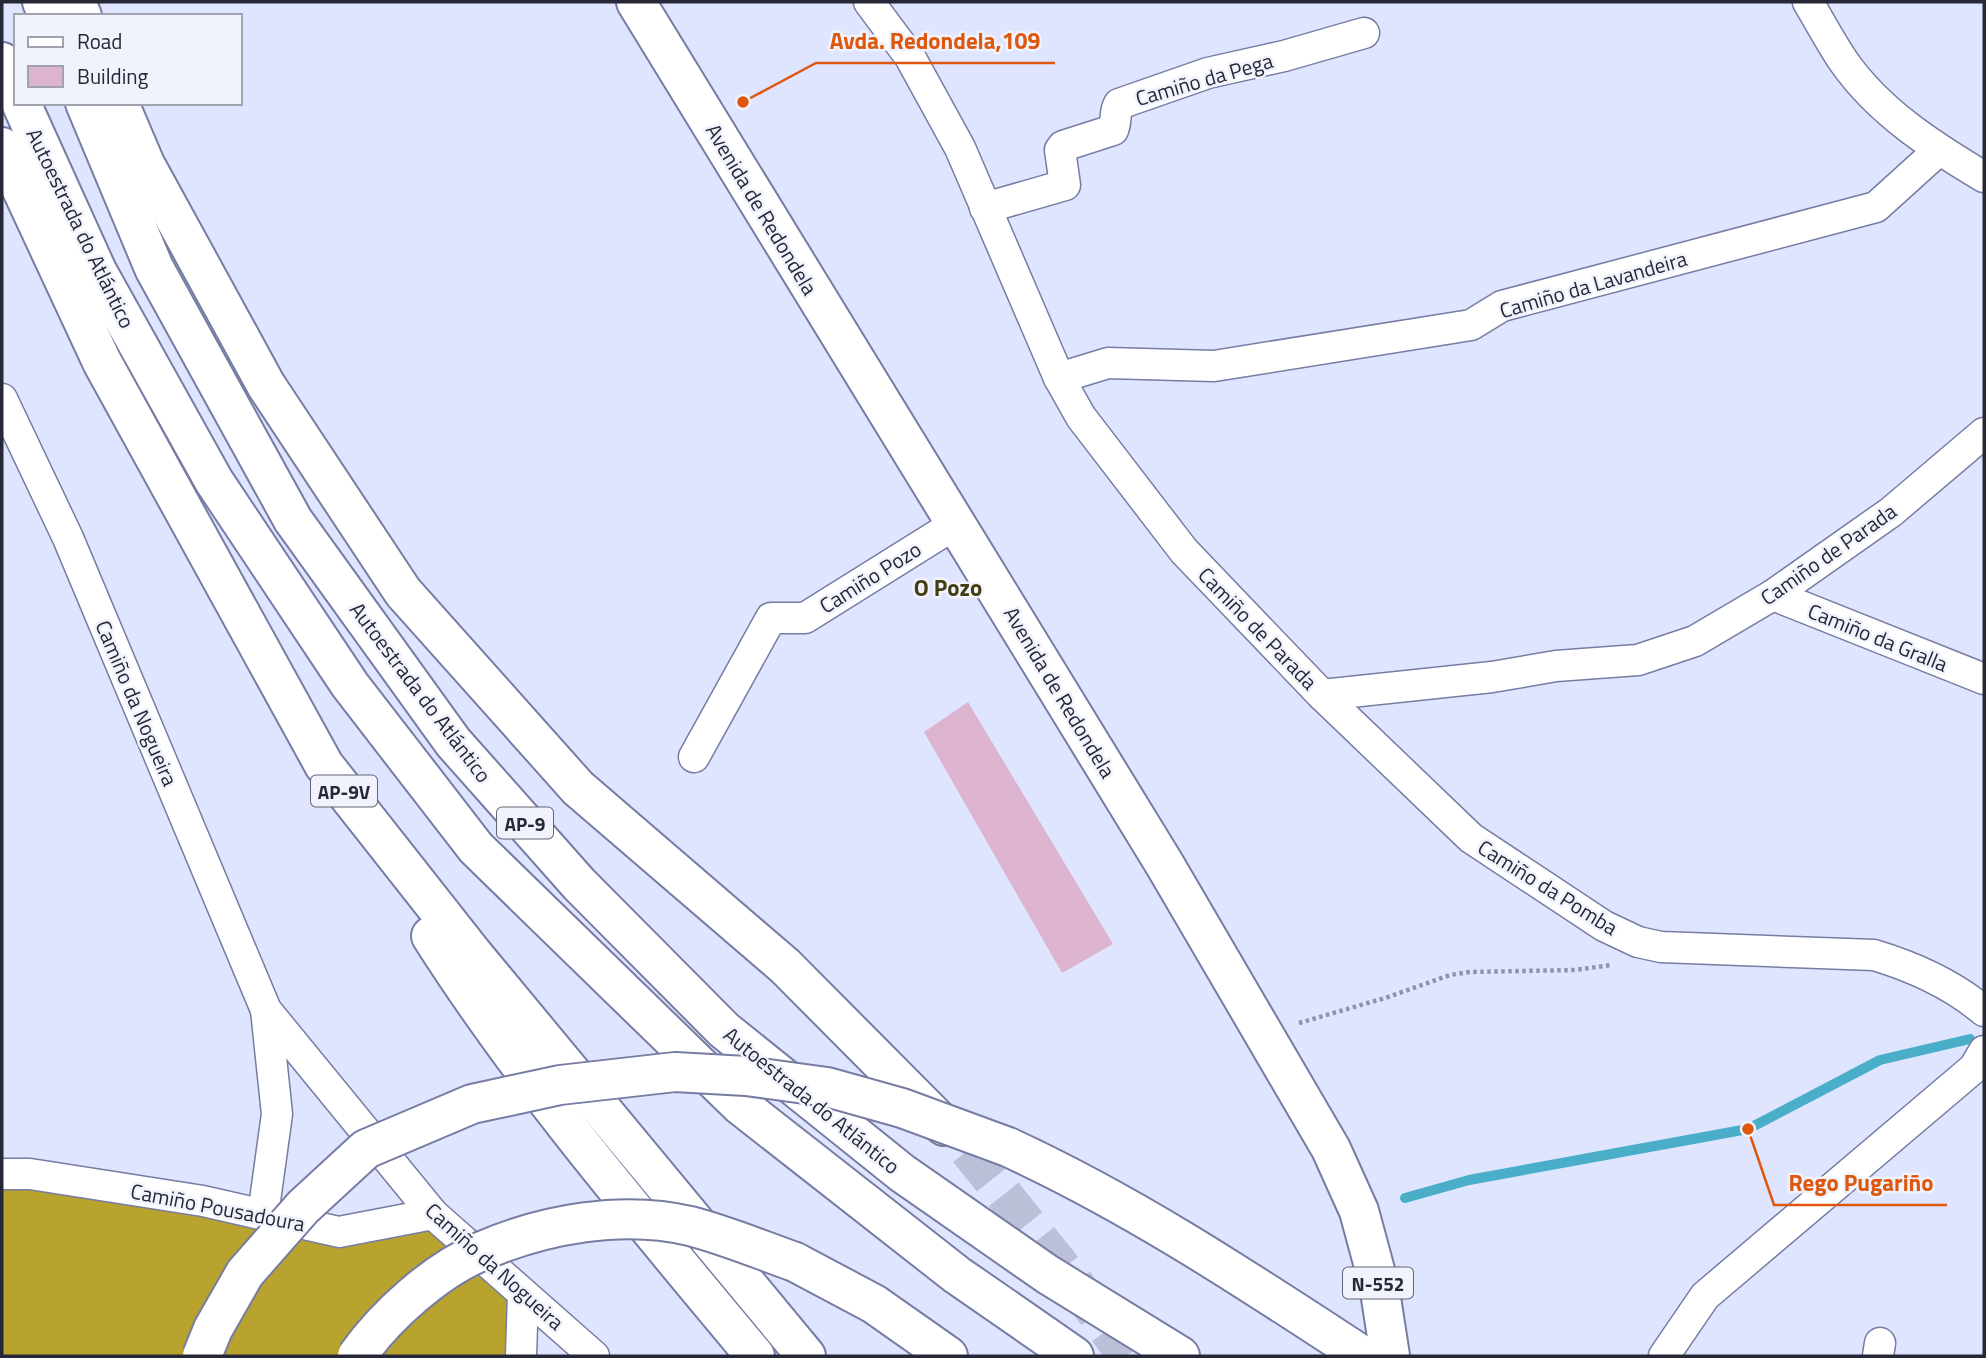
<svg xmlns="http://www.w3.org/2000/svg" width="1986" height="1358" font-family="'Titillium Web',sans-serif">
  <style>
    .forest { fill: #b9a32f }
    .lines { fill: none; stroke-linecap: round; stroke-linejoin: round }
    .stream { stroke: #4aaec8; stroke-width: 10 }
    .building { fill: #ddb4d0 }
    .motorway-tunnel { stroke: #bbbfd7; stroke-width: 38; stroke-dasharray: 38 19; stroke-linecap: butt }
    .minor-casing { stroke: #767ca3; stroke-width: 33 }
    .trunk-casing { stroke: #767ca3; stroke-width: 42 }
    .motorway-casing { stroke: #767ca3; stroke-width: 42 }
    .path { stroke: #8f93a8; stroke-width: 4.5; stroke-dasharray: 3.5 3.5; stroke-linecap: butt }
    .minor { stroke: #fff; stroke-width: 30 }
    .trunk { stroke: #fff; stroke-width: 38 }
    .motorway { stroke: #fff; stroke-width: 38 }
    .motorway-bridge-casing { stroke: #767ca3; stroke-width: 42; stroke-linecap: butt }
    .motorway-bridge { stroke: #fff; stroke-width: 38 }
    .labels { text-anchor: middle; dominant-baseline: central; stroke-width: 5; stroke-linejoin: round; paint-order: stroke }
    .shield { fill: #f1f3fc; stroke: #636573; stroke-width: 2 }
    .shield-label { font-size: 19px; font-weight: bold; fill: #262838 }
    .street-label { font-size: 21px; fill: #262838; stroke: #f1f3fc }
    .neighbourhood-label { font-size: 23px; font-weight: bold; fill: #443c12; stroke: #f1f3fc }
    .leader { fill: none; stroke: #de570e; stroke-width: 2.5 }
    .callout-dot { fill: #de570e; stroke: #f1f3fc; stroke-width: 2.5 }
    .callout-label { font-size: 23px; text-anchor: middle; font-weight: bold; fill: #de570e; stroke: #f1f3fc; stroke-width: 5; stroke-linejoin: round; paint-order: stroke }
  </style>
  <rect width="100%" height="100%" fill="#e0e5ff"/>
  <polygon class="forest" points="2,1174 339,1232 433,1214 523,1294 521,1356 2,1356"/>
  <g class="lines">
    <polyline class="stream" points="1405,1198 1469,1180 1748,1129 1880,1060 1970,1039"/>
  </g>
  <polygon class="building" points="968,702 1113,944 1062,973 924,732"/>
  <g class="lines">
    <polyline class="motorway-tunnel" points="968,1150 1077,1286 1126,1356"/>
    <defs>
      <g id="minor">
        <polyline points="869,2 910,57 960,148 1059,378 1081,417 1184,551 1322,695 1492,677 1556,666 1638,660 1695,641 1773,595 1891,512 1984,433"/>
        <path d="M1808 2C1820 22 1831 43 1844 62 1879 112 1932 146 1984 177"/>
        <path d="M985 208 1065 185 1060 150 1063 146 1113 130C1117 121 1114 112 1119 104L1208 73 1284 56 1364 33"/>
        <polyline points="1059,378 1108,363 1214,366 1471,325 1502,306 1876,207 1939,150"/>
        <polyline points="2,399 68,538 266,1010 433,1214 594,1356"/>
        <polyline points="1773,595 1984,679"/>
        <path d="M1322 695 1471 838 1604 926 1638 942 1661 947 1874 955C1914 967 1952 984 1984 1011"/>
        <polyline points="694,757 771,618 805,618 957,523"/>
        <polyline points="2,1174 30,1174 203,1201 339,1232 433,1214"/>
        <polyline points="263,1215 277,1114 266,1010"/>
        <polyline points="521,1356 523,1294"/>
        <polyline points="1664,1356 1705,1296 1974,1068 1984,1051"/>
        <polyline points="1878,1356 1880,1343"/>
      </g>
      <polyline id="trunk" points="636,2 1165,865 1331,1149 1359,1211 1379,1285 1390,1356"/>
      <g id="motorway">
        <polyline points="42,2 48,16"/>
        <polyline points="76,2 82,16"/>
        <polyline points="2,62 16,93"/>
        <polyline points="21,103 97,271 214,481 350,685 476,848 740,1105 957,1275 1074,1356"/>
        <polyline points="85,103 154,268 293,520 453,742 579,884 724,1030 902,1173 1047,1274 1180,1356"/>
        <polyline points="119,103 145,164 266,385 403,592 578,788 785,966 944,1126"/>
        <polyline points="2,147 102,362 324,765 473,954 806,1356"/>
        <path d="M431 936C525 1084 643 1221 755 1356"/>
        <path d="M1008 1147C1134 1205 1248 1281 1363 1356"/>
        <polyline points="795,1262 874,1304 948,1356"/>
      </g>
    </defs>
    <use href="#minor" class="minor-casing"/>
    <use href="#trunk" class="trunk-casing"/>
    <use href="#motorway" class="motorway-casing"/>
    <polyline class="path" points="1299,1023 1385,998 1450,975 1470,972 1575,970 1611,965"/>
    <use href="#minor" class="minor"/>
    <use href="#trunk" class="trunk"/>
    <use href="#motorway" class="motorway"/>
    <defs>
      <g id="motorway-bridge">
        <polyline points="202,1356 213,1329 245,1273 303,1207 366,1149 472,1104 560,1085 675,1072 746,1076 827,1087 902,1108 1008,1147"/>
        <path d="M357 1356C385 1316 436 1270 482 1251 544 1224 623 1210 690 1226 725 1235 761 1250 795 1262"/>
      </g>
    </defs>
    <use href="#motorway-bridge" class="motorway-bridge-casing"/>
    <use href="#motorway-bridge" class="motorway-bridge"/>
  </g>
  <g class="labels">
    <g class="shield">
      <rect x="311" y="775.5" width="66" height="31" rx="5"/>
      <rect x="497" y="807.5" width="56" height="31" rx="5"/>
      <rect x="1343" y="1267.5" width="70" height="31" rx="5"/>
    </g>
    <g class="shield-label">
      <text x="344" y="791">AP-9V</text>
      <text x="525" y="823">AP-9</text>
      <text x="1378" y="1283">N-552</text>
    </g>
    <g class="street-label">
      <text transform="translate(1204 79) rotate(-16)">Camiño da Pega</text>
      <text transform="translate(762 209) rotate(59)">Avenida de Redondela</text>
      <text transform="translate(81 228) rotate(64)">Autoestrada do Atlántico</text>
      <text transform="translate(1593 284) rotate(-16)">Camiño da Lavandeira</text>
      <text transform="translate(1828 554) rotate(-35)">Camiño de Parada</text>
      <text transform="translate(870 577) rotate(-32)">Camiño Pozo</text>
      <text transform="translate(1258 628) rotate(46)">Camiño de Parada</text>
      <text transform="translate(1878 637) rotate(22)">Camiño da Gralla</text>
      <text transform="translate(421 692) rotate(53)">Autoestrada do Atlántico</text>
      <text transform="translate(1060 692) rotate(59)">Avenida de Redondela</text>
      <text transform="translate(137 703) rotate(67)">Camiño da Nogueira</text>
      <text transform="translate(1548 887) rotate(32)">Camiño da Pomba</text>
      <text transform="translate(812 1100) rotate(39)">Autoestrada do Atlántico</text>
      <text transform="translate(218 1207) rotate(11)">Camiño Pousadoura</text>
      <text transform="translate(495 1266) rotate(42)">Camiño da Nogueira</text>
    </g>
    <g class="neighbourhood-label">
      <text x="948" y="587">O Pozo</text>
    </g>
  </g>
  <path class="leader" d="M743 102L816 63H1055M1748 1129L1774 1205H1947"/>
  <g class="callout-dot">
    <circle cx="743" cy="102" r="7"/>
    <circle cx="1748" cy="1129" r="7"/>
  </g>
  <g class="callout-label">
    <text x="935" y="49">Avda. Redondela,109</text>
    <text x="1861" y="1191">Rego Pugariño</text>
  </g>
  <rect width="1986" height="1358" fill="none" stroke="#262838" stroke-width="7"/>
  <rect x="14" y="14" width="228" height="91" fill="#f1f3fc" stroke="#a0a2ae" stroke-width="2"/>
  <rect x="28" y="37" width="35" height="10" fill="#ffffff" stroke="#a0a2ae" stroke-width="2"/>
  <text x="77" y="49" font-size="21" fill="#262838">Road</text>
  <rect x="28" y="66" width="35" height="21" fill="#ddb4d0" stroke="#a0a2ae" stroke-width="2"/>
  <text x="77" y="84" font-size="21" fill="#262838">Building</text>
</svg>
